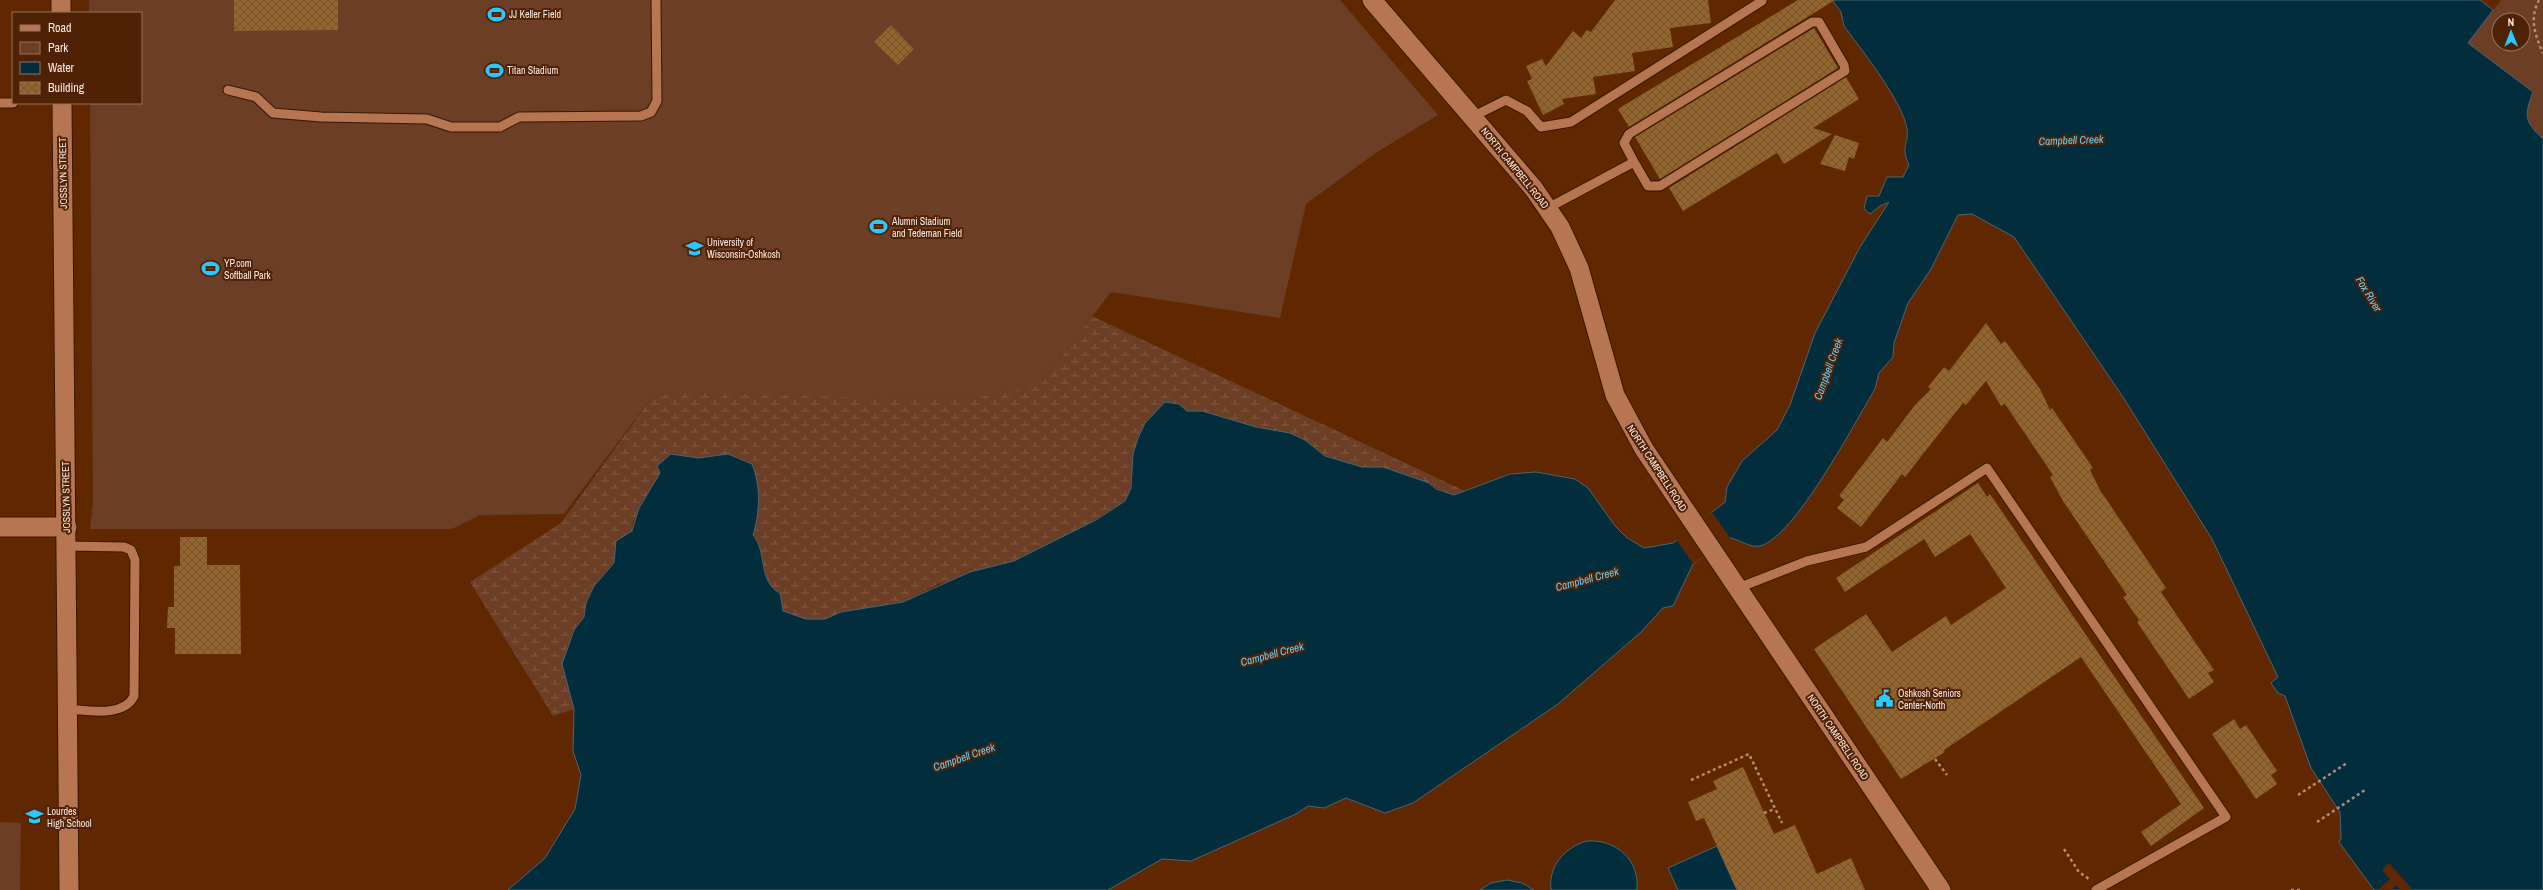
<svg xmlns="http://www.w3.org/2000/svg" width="2543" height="890" font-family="'Archivo Narrow',sans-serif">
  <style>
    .wetland { fill: url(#wetland-marsh) }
    .park { fill: #6b3e25; fill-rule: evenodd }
    .water { fill: #022d3c; stroke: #4d666e }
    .pier { fill: #612700 }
    .building { fill: url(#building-cross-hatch) }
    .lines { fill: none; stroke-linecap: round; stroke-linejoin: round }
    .service-casing { stroke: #371705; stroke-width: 11 }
    .minor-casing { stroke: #371705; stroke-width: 21 }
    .path { stroke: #b28d77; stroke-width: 2.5; stroke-dasharray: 3 3; stroke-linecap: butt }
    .service { stroke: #b77552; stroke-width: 9 }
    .minor { stroke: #b77552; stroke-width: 19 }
    .labels { text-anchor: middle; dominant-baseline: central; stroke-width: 4; stroke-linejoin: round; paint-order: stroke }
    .poi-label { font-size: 10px; fill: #fbebe4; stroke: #4f2206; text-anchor: start }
    .street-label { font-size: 10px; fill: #fbebe4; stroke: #4f2206 }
    .water-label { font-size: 11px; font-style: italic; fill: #64d1fd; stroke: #4f2206 }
  </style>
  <defs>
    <pattern id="wetland-marsh" width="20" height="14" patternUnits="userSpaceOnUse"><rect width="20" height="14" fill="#6b3e25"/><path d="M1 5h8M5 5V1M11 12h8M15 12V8" fill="none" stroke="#815a44"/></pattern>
    <pattern id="building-cross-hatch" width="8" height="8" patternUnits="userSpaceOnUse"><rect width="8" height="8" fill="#95642a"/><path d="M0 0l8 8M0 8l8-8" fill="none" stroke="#705537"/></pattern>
  </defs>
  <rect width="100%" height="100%" fill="#612700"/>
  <path class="wetland" d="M1092 316 1465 491 1454 495 1448 494 1429 483 1383 467H1362L1342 462 1256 427 1202 411H1187L1132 473 1131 488 1125 501 1068 536 1014 561 970 572 954 580 938 584 903 602 841 612 825 619H806L783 611 780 593C758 582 767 550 753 535 765 496 749 486 728 454L698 458 671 454 633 522 632 531 616 541 614 563 594 586 586 603 584 617 574 630 562 664 574 709 553 716 470 582 561 523 652 397 675 392 1039 386Z"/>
  <g class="park">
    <polygon points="89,0 1340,0 1438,115 1377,152 1306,204 1280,318 1111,292 1039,386 960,400 675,392 652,397 564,514 480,515 452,529 90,529 93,503 90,103 141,103 141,13 89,13"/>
    <path d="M2501 0H2543V139C2524 121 2524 116 2533 92L2468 43ZM2499 20H2523V44H2499Z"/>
    <polygon points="0,822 21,823 20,890 0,890"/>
  </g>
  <g class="water">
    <path d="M1832 0H2480L2493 10 2468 43 2533 92C2524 116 2524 121 2543 139V890H2374L2339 842 2341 838 2340 812 2311 768 2285 696 2278 693 2271 683 2278 677 2212 539 2123 397 2014 237 1972 214 1958 215 1931 269 1908 303 1894 343 1893 357 1879 373 1875 389C1855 422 1795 537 1760 546 1750 548 1740 540 1731 538L1693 564 1673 606 1663 608 1641 632 1558 704 1413 803 1385 813 1346 798 1324 808 1308 806 1296 814 1191 861 1162 859 1108 890H508L545 858 575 809 581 775 573 751 574 709 562 664 574 630 584 617 586 603 594 586 614 563 616 541 632 531 639 508 660 473 657 466 671 454 698 458 728 454 752 464C761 486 760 512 753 535 767 550 758 583 780 593L783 611 806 619H825L841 612 903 602 970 572 1014 561 1096 520 1125 501 1131 488 1133 454 1138 438 1145 423 1165 402 1179 404 1187 411H1202L1256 427 1290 433 1305 440 1325 456 1362 467H1383L1429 483 1436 489 1454 495 1510 474 1536 472 1575 479 1588 488 1615 526 1626 537 1644 548 1673 543 1725 502 1727 487 1742 461 1777 430 1790 405 1815 333 1860 247 1889 202 1880 206 1870 214 1864 209 1867 196H1879L1887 177H1903L1909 165C1900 146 1909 145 1907 129 1903 102 1861 49 1844 26L1841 12Z"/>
    <path d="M1587 841C1616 839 1640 860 1637 890H1551C1548 866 1565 847 1587 841Z"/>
    <polygon points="1717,846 1737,890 1678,890 1668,868"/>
    <polygon points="1507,880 1522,883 1534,890 1480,890 1491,883"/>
  </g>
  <g class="pier">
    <polygon points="1712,512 1731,539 1693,564 1676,539"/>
    <polygon points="2389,863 2411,888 2409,890 2400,890 2396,885 2391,890 2377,890 2390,879 2382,870"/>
  </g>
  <g class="building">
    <polygon points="234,0 338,0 338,30 234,31"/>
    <polygon points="1615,0 1708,0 1711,23 1670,28 1673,47 1632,53 1635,71 1593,77 1596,94 1562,99 1564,104 1543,115 1527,81 1532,79 1526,66 1542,59 1546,66 1573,31 1581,38 1587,30 1591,32"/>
    <polygon points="1798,0 1835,0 1629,127 1618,109"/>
    <polygon points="891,25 914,49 898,65 874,42"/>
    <polygon points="1814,28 1838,68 1660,179 1635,137"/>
    <polygon points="1846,77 1859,99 1813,128 1832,134 1784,164 1777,153 1683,211 1669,188"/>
    <polygon points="1835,135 1859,143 1854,159 1849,157 1845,171 1820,164"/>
    <polygon points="1986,323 2001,344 2005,341 2040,389 2050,410 2052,408 2093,468 2090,470 2100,490 2166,588 2161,592 2214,670 2208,673 2214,682 2189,699 2137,622 2139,620 2123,597 2127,595 2063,501 2050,477 2053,475 2005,404 2001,406 1986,381 1966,405 1963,403 1905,477 1902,474 1861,527 1837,508 1844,500 1839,496 1883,438 1887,442 1915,405 1931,389 1928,387 1944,367 1949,371"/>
    <polygon points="1978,483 1987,497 1990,494 2204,808 2151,846 2141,832 2181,804 2081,657 1944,750 1945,752 1901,779 1814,649 1866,614 1892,652 1946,616 1951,625 2006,588 1970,534 1935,557 1924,539 1845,592 1836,578"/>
    <polygon points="180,537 207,537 207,565 240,565 241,654 175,654 175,628 167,628 168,607 174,607 174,566 180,566"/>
    <polygon points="2234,719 2240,729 2246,725 2277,771 2271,775 2277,784 2256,799 2212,734"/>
    <polygon points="1743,767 1774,834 1795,825 1817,874 1851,858 1865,890 1737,890 1704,818 1696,821 1688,802 1717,789 1713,781"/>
  </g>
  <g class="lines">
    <defs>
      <g id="service">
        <polyline points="228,90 256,97 273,113 321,117 427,119 451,127 500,127 519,117 641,116 651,112 657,101 656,0"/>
        <polyline points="0,103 13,103"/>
        <polyline points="1472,117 1506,100 1527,111 1541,127 1571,122 1762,1"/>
        <polyline points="1548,208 1634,162 1624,143 1629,134 1812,22 1819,22 1844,65 1845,71 1660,186 1648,186 1634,162"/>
        <path d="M67 546 124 547 131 550 135 560 134 696C124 718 86 710 67 709"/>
        <polyline points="1738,588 1807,561 1866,547 1987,468 2226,817 2096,890"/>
      </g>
      <g id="minor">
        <polyline points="61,0 61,13"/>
        <polyline points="1372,0 1534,189 1560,227 1579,268 1615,395 1644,449 1941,890"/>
        <polyline points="62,103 69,890"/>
        <polyline points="0,527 67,527"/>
      </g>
    </defs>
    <use href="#service" class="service-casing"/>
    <use href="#minor" class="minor-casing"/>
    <g class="path">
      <path d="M2539 0C2529 19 2535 35 2543 53"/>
      <polyline points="1935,759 1947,775"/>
      <polyline points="1691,780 1749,754 1782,823"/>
      <polyline points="2298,795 2347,763"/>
      <polyline points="1764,813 1775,809"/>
      <polyline points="2317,822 2365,790"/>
      <polyline points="2064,849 2079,872 2089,879"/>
      <polyline points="2291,890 2302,890"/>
    </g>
    <use href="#service" class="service"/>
    <use href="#minor" class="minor"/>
  </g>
  <defs>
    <symbol id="stadium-bare" viewBox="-9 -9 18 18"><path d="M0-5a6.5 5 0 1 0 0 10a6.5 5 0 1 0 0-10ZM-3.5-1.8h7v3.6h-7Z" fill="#29c8ff" stroke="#4f2206" stroke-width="2.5" paint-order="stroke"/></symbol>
    <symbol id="university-bare" viewBox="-9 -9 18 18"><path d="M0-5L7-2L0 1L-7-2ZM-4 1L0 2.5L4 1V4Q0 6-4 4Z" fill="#29c8ff" stroke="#4f2206" stroke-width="2.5" paint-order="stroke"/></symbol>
    <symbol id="civic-bare" viewBox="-9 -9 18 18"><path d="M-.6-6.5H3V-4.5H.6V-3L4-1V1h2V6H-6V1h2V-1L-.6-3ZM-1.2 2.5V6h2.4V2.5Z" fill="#29c8ff" stroke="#4f2206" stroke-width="2.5" paint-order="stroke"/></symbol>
    <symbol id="school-bare" viewBox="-9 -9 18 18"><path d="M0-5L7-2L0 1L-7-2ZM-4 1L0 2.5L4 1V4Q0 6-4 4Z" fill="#29c8ff" stroke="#4f2206" stroke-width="2.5" paint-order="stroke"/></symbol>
  </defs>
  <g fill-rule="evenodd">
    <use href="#stadium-bare" x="484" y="2" width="25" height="25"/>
    <use href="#stadium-bare" x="482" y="58" width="25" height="25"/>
    <use href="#stadium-bare" x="866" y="214" width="25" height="25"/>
    <use href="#university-bare" x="682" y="236" width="25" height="25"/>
    <use href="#stadium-bare" x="198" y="256" width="25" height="25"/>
    <use href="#civic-bare" x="1872" y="686" width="25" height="25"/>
    <use href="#school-bare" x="22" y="804" width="25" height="25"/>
  </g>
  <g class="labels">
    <g class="poi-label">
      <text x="509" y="14">JJ Keller Field</text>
      <text x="507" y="70">Titan Stadium</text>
      <text x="892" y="221">Alumni Stadium<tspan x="892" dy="12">and Tedeman Field</tspan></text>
      <text x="707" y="242">University of<tspan x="707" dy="12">Wisconsin-Oshkosh</tspan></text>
      <text x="224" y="263">YP.com<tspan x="224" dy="12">Softball Park</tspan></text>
      <text x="1898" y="693">Oshkosh Seniors<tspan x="1898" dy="12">Center-North</tspan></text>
      <text x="47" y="811">Lourdes<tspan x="47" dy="12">High School</tspan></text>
    </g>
    <g class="street-label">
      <text transform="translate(1515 168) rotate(51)">NORTH CAMPBELL ROAD</text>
      <text transform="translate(63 173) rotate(-91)">JOSSLYN STREET</text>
      <text transform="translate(1657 468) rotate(57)">NORTH CAMPBELL ROAD</text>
      <text transform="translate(66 497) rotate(-91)">JOSSLYN STREET</text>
      <text transform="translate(1838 737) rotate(56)">NORTH CAMPBELL ROAD</text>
    </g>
    <g class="water-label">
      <text transform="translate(2071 140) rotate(-2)">Campbell Creek</text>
      <text transform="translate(2369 294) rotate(59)">Fox River</text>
      <text transform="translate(1828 369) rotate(-70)">Campbell Creek</text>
      <text transform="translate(1587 579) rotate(-15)">Campbell Creek</text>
      <text transform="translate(1272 654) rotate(-15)">Campbell Creek</text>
      <text transform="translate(964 757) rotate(-19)">Campbell Creek</text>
    </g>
  </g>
  <rect x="12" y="12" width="130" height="92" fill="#4f2206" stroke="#94725f"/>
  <rect x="20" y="25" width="20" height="6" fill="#b77552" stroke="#94725f"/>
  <text x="48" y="32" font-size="12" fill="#fbebe4">Road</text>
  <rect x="20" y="42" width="20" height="12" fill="#6b3e25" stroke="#94725f"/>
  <text x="48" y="52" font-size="12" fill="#fbebe4">Park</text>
  <rect x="20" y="62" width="20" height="12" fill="#022d3c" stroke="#94725f"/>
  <text x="48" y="72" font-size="12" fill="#fbebe4">Water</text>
  <rect x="20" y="82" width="20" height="12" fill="url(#building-cross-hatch)" stroke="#94725f"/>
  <text x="48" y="92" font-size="12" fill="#fbebe4">Building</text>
  <g transform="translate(2511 32) rotate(359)"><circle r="19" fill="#4f2206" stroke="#94725f"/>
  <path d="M0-3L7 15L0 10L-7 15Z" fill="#29c8ff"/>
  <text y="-6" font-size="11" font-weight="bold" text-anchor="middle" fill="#fbebe4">N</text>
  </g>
</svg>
